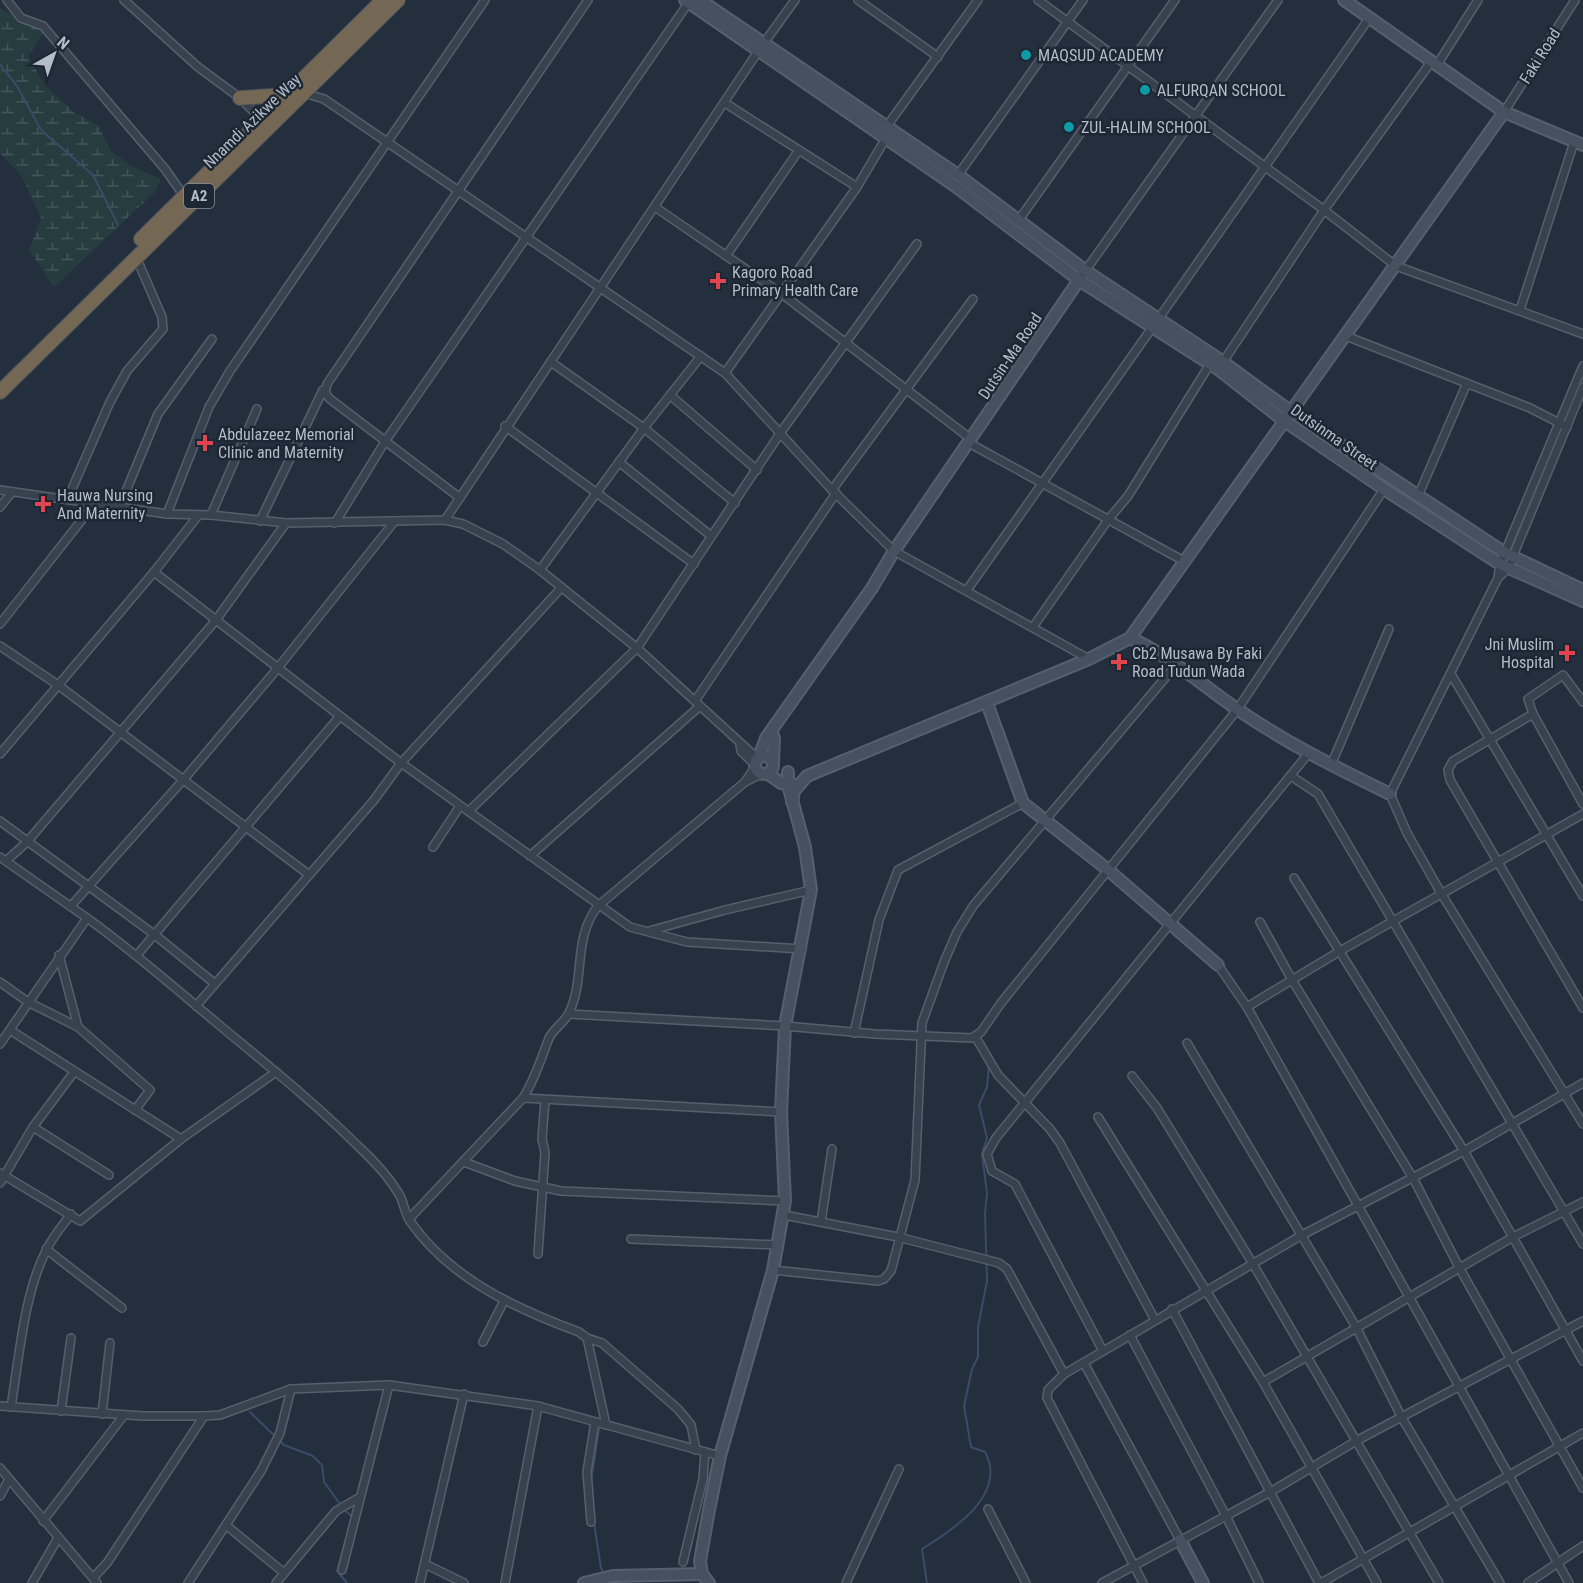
<svg xmlns="http://www.w3.org/2000/svg" width="1583" height="1583" font-family="'Roboto Condensed',sans-serif">
  <style>
    .wetland { fill: url(#wetland-marsh) }
    .lines { fill: none; stroke-linecap: round; stroke-linejoin: round }
    .stream { stroke: #394c67; stroke-width: 2 }
    .street-casing { stroke: #565f6c; stroke-width: 10 }
    .secondary-casing { stroke: #565f6c; stroke-width: 14 }
    .highway-casing { stroke: #434c59; stroke-width: 16 }
    .street { stroke: #38414e; stroke-width: 7 }
    .secondary { stroke: #465061; stroke-width: 10 }
    .highway { stroke: #746855; stroke-width: 14 }
    .culture-dot { fill: #0f9aa8; stroke: #1d2633; stroke-width: 2 }
    .health-dot { fill: #e0444e; stroke: #1d2633; stroke-width: 2 }
    .labels { text-anchor: middle; dominant-baseline: central; stroke-width: 5; stroke-linejoin: round; paint-order: stroke }
    .shield { fill: #1d2633; stroke: #878f9c; stroke-width: 1.5 }
    .shield-label { font-size: 15px; font-weight: bold; fill: #b4bcc9 }
    .poi-label { font-size: 16px; fill: #b4bcc9; stroke: #1d2633; text-anchor: start }
    .street-label { font-size: 16px; fill: #b4bcc9; stroke: #1d2633 }
  </style>
  <defs>
    <pattern id="wetland-marsh" width="20" height="14" patternUnits="userSpaceOnUse" patternTransform="scale(1.5)"><rect width="20" height="14" fill="#263c3f"/><path d="M1 5h8M5 5V1M11 12h8M15 12V8" fill="none" stroke="#435659"/></pattern>
  </defs>
  <rect width="100%" height="100%" fill="#242f3e"/>
  <polygon class="wetland" points="0,8 44,32 28,56 45,85 74,112 99,126 110,150 130,165 161,180 155,192 54,287 29,250 41,218 22,177 0,153"/>
  <g class="lines">
    <g class="stream">
      <polyline points="0,65 17,86 41,130 93,175 118,225"/>
      <polyline points="250,1412 284,1445 313,1456 322,1465 324,1482 340,1504"/>
      <polyline points="591,1482 599,1428"/>
      <polyline points="343,1509 353,1517"/>
      <polyline points="594,1523 601,1568 605,1575"/>
      <polyline points="346,1539 337,1571 347,1583"/>
      <path d="M927 1583 922 1549C953 1530 1008 1494 985 1452L971 1447 964 1406 972 1369 978 1357V1327L987 1281 985 1213 987 1193 982 1154 987 1138 979 1105 987 1087 989 1064"/>
    </g>
    <defs>
      <g id="street">
        <polyline points="7,0 21,18 43,26 165,169 184,196"/>
        <polyline points="124,0 198,67 240,98 262,120"/>
        <polyline points="858,0 938,57"/>
        <polyline points="1038,0 1324,210 1396,266 1583,334"/>
        <polyline points="764,43 795,0"/>
        <polyline points="1437,65 1478,0"/>
        <polyline points="304,93 324,99 725,373 832,490 894,551 1089,659"/>
        <polyline points="725,103 857,187"/>
        <polyline points="1504,112 1575,0"/>
        <polyline points="887,126 978,0"/>
        <polyline points="958,175 1083,0"/>
        <polyline points="655,207 782,294 971,439"/>
        <polyline points="1018,221 1175,0"/>
        <polyline points="726,256 799,150"/>
        <polyline points="1083,274 1278,0"/>
        <polyline points="1520,310 1574,142"/>
        <polyline points="1159,318 1370,17"/>
        <polyline points="1346,336 1530,408 1567,427"/>
        <polyline points="551,362 644,428 735,503"/>
        <polyline points="1223,362 1324,210 1431,62"/>
        <polyline points="725,373 857,187 886,138"/>
        <polyline points="1583,387 1508,568 1498,578 1390,794 1407,833 1441,893 1583,1124"/>
        <polyline points="670,395 757,470"/>
        <polyline points="505,426 694,564"/>
        <polyline points="969,443 1182,560"/>
        <polyline points="619,462 710,535"/>
        <polyline points="0,490 167,514 211,515 286,523 445,520 463,524 503,544 540,570 637,648 757,758"/>
        <polyline points="832,490 973,299"/>
        <polyline points="1418,496 1467,383"/>
        <polyline points="68,498 110,402 127,371 163,329 162,317 136,257"/>
        <polyline points="460,498 330,399 325,393 327,384 588,0"/>
        <polyline points="0,507 12,492"/>
        <polyline points="119,508 158,414 212,339"/>
        <polyline points="167,514 209,407 230,371 485,0"/>
        <polyline points="211,515 257,409"/>
        <polyline points="445,520 759,50"/>
        <polyline points="260,521 323,390"/>
        <polyline points="335,523 386,440 689,2"/>
        <polyline points="540,570 644,428 701,356"/>
        <polyline points="154,572 401,763 630,927 687,942 802,949"/>
        <polyline points="1498,578 1500,564 1583,366"/>
        <polyline points="967,590 1154,325"/>
        <polyline points="0,624 95,503"/>
        <polyline points="1033,627 1108,520 1128,496 1210,364"/>
        <polyline points="0,646 58,685 308,874"/>
        <polyline points="1451,674 1583,896"/>
        <polyline points="695,701 836,493"/>
        <polyline points="1583,702 1563,675 1528,699 1533,714 1453,761 1448,770 1450,780 1583,1008"/>
        <polyline points="1533,714 1583,804"/>
        <polyline points="740,745 741,751 755,765"/>
        <polyline points="0,754 154,572 197,517"/>
        <polyline points="1331,765 1389,629"/>
        <polyline points="1291,776 1318,794 1583,1244"/>
        <polyline points="745,782 755,767"/>
        <polyline points="469,811 637,648 781,432 917,244"/>
        <polyline points="0,821 155,935 214,983"/>
        <polyline points="433,847 460,806"/>
        <polyline points="530,856 700,706"/>
        <polyline points="0,857 87,918 0,1044"/>
        <polyline points="6,861 27,842 216,620 286,523"/>
        <polyline points="1294,878 1464,1151 1583,1361"/>
        <polyline points="71,906 184,779 277,669 394,522"/>
        <path d="M87 918C133 951 175 988 218 1024 266 1064 315 1103 359 1147 374 1161 390 1178 400 1196 404 1204 405 1214 410 1221 449 1278 516 1309 579 1332L587 1338 606 1425"/>
        <polyline points="1260,922 1292,980 1413,1178 1460,1269 1583,1488"/>
        <polyline points="649,931 725,910 811,890"/>
        <polyline points="59,955 78,1027"/>
        <polyline points="137,955 340,716"/>
        <polyline points="1218,965 1247,1007 1569,1583"/>
        <polyline points="0,982 28,1002 78,1027 150,1090 135,1110"/>
        <polyline points="196,1006 374,800 401,763 561,588"/>
        <polyline points="1247,1007 1340,951 1583,814"/>
        <polyline points="569,1014 785,1026 875,1034 972,1038 981,1032 1001,1003 1237,710 1384,489"/>
        <polyline points="10,1030 181,1139"/>
        <polyline points="854,1033 879,920 898,870 1023,803"/>
        <polyline points="975,1036 998,1075 1050,1129 1060,1143 1155,1320"/>
        <polyline points="1187,1043 1356,1327 1402,1418 1500,1583"/>
        <polyline points="1132,1076 1157,1108 1253,1264 1439,1583"/>
        <polyline points="523,1098 781,1112"/>
        <polyline points="1098,1117 1263,1382 1377,1583"/>
        <polyline points="33,1127 109,1175"/>
        <polyline points="464,1162 515,1181 561,1191 785,1201"/>
        <polyline points="0,1173 80,1221 181,1139 276,1072"/>
        <polyline points="0,1183 33,1127 74,1072"/>
        <polyline points="784,1215 898,1237 999,1263 1007,1269 1064,1374"/>
        <path d="M409 1219 523 1098C535 1079 541 1059 549 1038 554 1028 565 1022 569 1013 586 978 572 939 598 906L745 782 761 774"/>
        <polyline points="821,1222 832,1149"/>
        <polyline points="631,1239 778,1245"/>
        <polyline points="46,1249 122,1308"/>
        <polyline points="538,1254 545,1152 542,1139 545,1100"/>
        <polyline points="773,1270 878,1281 884,1279 891,1271 915,1180 922,1023 944,962 957,932 973,906 1176,665"/>
        <polyline points="1172,1309 1319,1583"/>
        <polyline points="1130,1335 1226,1516 1259,1583"/>
        <polyline points="587,1338 602,1343 678,1409 691,1425 696,1450"/>
        <polyline points="483,1342 504,1301"/>
        <polyline points="1103,1351 1015,1184 992,1171 987,1154 996,1138 1308,754"/>
        <polyline points="1084,1363 1180,1540"/>
        <polyline points="1263,1382 1513,1237 1583,1202"/>
        <polyline points="0,1406 143,1416 204,1416 220,1415 291,1389 389,1385 538,1406 720,1456"/>
        <path d="M11 1407C19 1359 24 1292 47 1249 53 1236 63 1225 71 1214"/>
        <polyline points="61,1411 71,1338"/>
        <polyline points="102,1414 110,1343"/>
        <polyline points="0,1468 97,1583"/>
        <polyline points="0,1496 9,1479"/>
        <polyline points="988,1509 1026,1583"/>
        <polyline points="43,1521 124,1415"/>
        <polyline points="591,1522 587,1472 595,1422"/>
        <polyline points="227,1526 283,1572"/>
        <polyline points="683,1562 703,1479 705,1452"/>
        <polyline points="425,1564 464,1583"/>
        <polyline points="342,1570 389,1385"/>
        <polyline points="93,1578 107,1563 204,1416"/>
        <polyline points="32,1583 58,1538"/>
        <polyline points="188,1583 261,1471 280,1433 291,1389"/>
        <polyline points="276,1583 336,1511 360,1497"/>
        <polyline points="420,1583 464,1394"/>
        <polyline points="505,1583 538,1406"/>
        <polyline points="846,1583 899,1469"/>
        <polyline points="1102,1583 1272,1491 1358,1440 1583,1321"/>
        <polyline points="1143,1583 1047,1398 1048,1390 1064,1374 1302,1235 1464,1151 1583,1083"/>
        <polyline points="1321,1583 1583,1433"/>
        <polyline points="1528,1583 1583,1546"/>
      </g>
      <g id="secondary">
        <polyline points="685,0 955,186 1079,280 1218,369 1283,420 1384,489 1500,564 1583,601"/>
        <polyline points="700,0 958,175 1086,271 1216,357 1290,411 1505,553 1583,590"/>
        <polyline points="1344,0 1504,112 1583,145"/>
        <polyline points="1130,638 1504,112"/>
        <polyline points="987,703 1023,803 1107,869 1218,965"/>
        <polyline points="772,732 774,739 773,761"/>
        <circle cx="764" cy="765" r="9"/>
        <polyline points="759,757 766,738 872,588 894,551 1079,280"/>
        <polyline points="768,774 781,783 794,785"/>
        <path d="M792 802 794 791 807 776 1089 659 1130 638C1169 655 1202 685 1237 709 1286 743 1337 768 1390 794"/>
        <polyline points="1180,1540 1203,1583"/>
        <polyline points="584,1583 613,1576 702,1574"/>
        <polyline points="709,1583 702,1574 700,1561 709,1510 720,1456 773,1270 785,1201 781,1112 785,1026 811,890 805,847 788,785 788,772"/>
      </g>
      <g id="highway">
        <polyline points="240,98 287,95"/>
        <polyline points="141,239 383,0"/>
        <polyline points="0,392 398,0"/>
      </g>
    </defs>
    <use href="#street" class="street-casing"/>
    <use href="#secondary" class="secondary-casing"/>
    <use href="#highway" class="highway-casing"/>
    <use href="#street" class="street"/>
    <use href="#secondary" class="secondary"/>
    <use href="#highway" class="highway"/>
  </g>
  <g class="culture-dot">
    <circle cx="1026" cy="55" r="6"/>
    <circle cx="1145" cy="90" r="6"/>
    <circle cx="1069" cy="127" r="6"/>
  </g>
  <g class="health-dot">
    <path d="M715 272h6v6h6v6h-6v6h-6v-6h-6v-6h6z"/>
    <path d="M202 434h6v6h6v6h-6v6h-6v-6h-6v-6h6z"/>
    <path d="M40 495h6v6h6v6h-6v6h-6v-6h-6v-6h6z"/>
    <path d="M1564 644h6v6h6v6h-6v6h-6v-6h-6v-6h6z"/>
    <path d="M1116 653h6v6h6v6h-6v6h-6v-6h-6v-6h6z"/>
  </g>
  <g class="labels">
    <rect class="shield" x="184" y="184" width="30" height="24" rx="4.5"/>
    <g class="shield-label">
      <text x="199" y="196">A2</text>
    </g>
    <g class="poi-label">
      <text x="1038" y="55">MAQSUD ACADEMY</text>
      <text x="1157" y="90">ALFURQAN SCHOOL</text>
      <text x="1081" y="127">ZUL-HALIM SCHOOL</text>
      <text x="732" y="272">Kagoro Road<tspan x="732" dy="18">Primary Health Care</tspan></text>
      <text x="218" y="434">Abdulazeez Memorial<tspan x="218" dy="18">Clinic and Maternity</tspan></text>
      <text x="57" y="495">Hauwa Nursing<tspan x="57" dy="18">And Maternity</tspan></text>
      <text x="1554" y="644" text-anchor="end">Jni Muslim<tspan x="1554" dy="18">Hospital</tspan></text>
      <text x="1132" y="653">Cb2 Musawa By Faki<tspan x="1132" dy="18">Road Tudun Wada</tspan></text>
    </g>
    <g class="street-label">
      <text transform="translate(1540 56) rotate(-58)">Faki Road</text>
      <text transform="translate(252 121) rotate(-44)">Nnamdi Azikwe Way</text>
      <text transform="translate(1010 356) rotate(-56)">Dutsin-Ma Road</text>
      <text transform="translate(1334 437) rotate(35)">Dutsinma Street</text>
    </g>
  </g>
  <g transform="translate(54 54) rotate(40)" stroke="#1d2633" stroke-width="4.5" paint-order="stroke">
  <path d="M0-4.5L10 22L0 15L-10 22Z" fill="#b4bcc9"/>
  <text y="-9" font-size="16" font-weight="bold" text-anchor="middle" fill="#b4bcc9">N</text>
  </g>
</svg>
